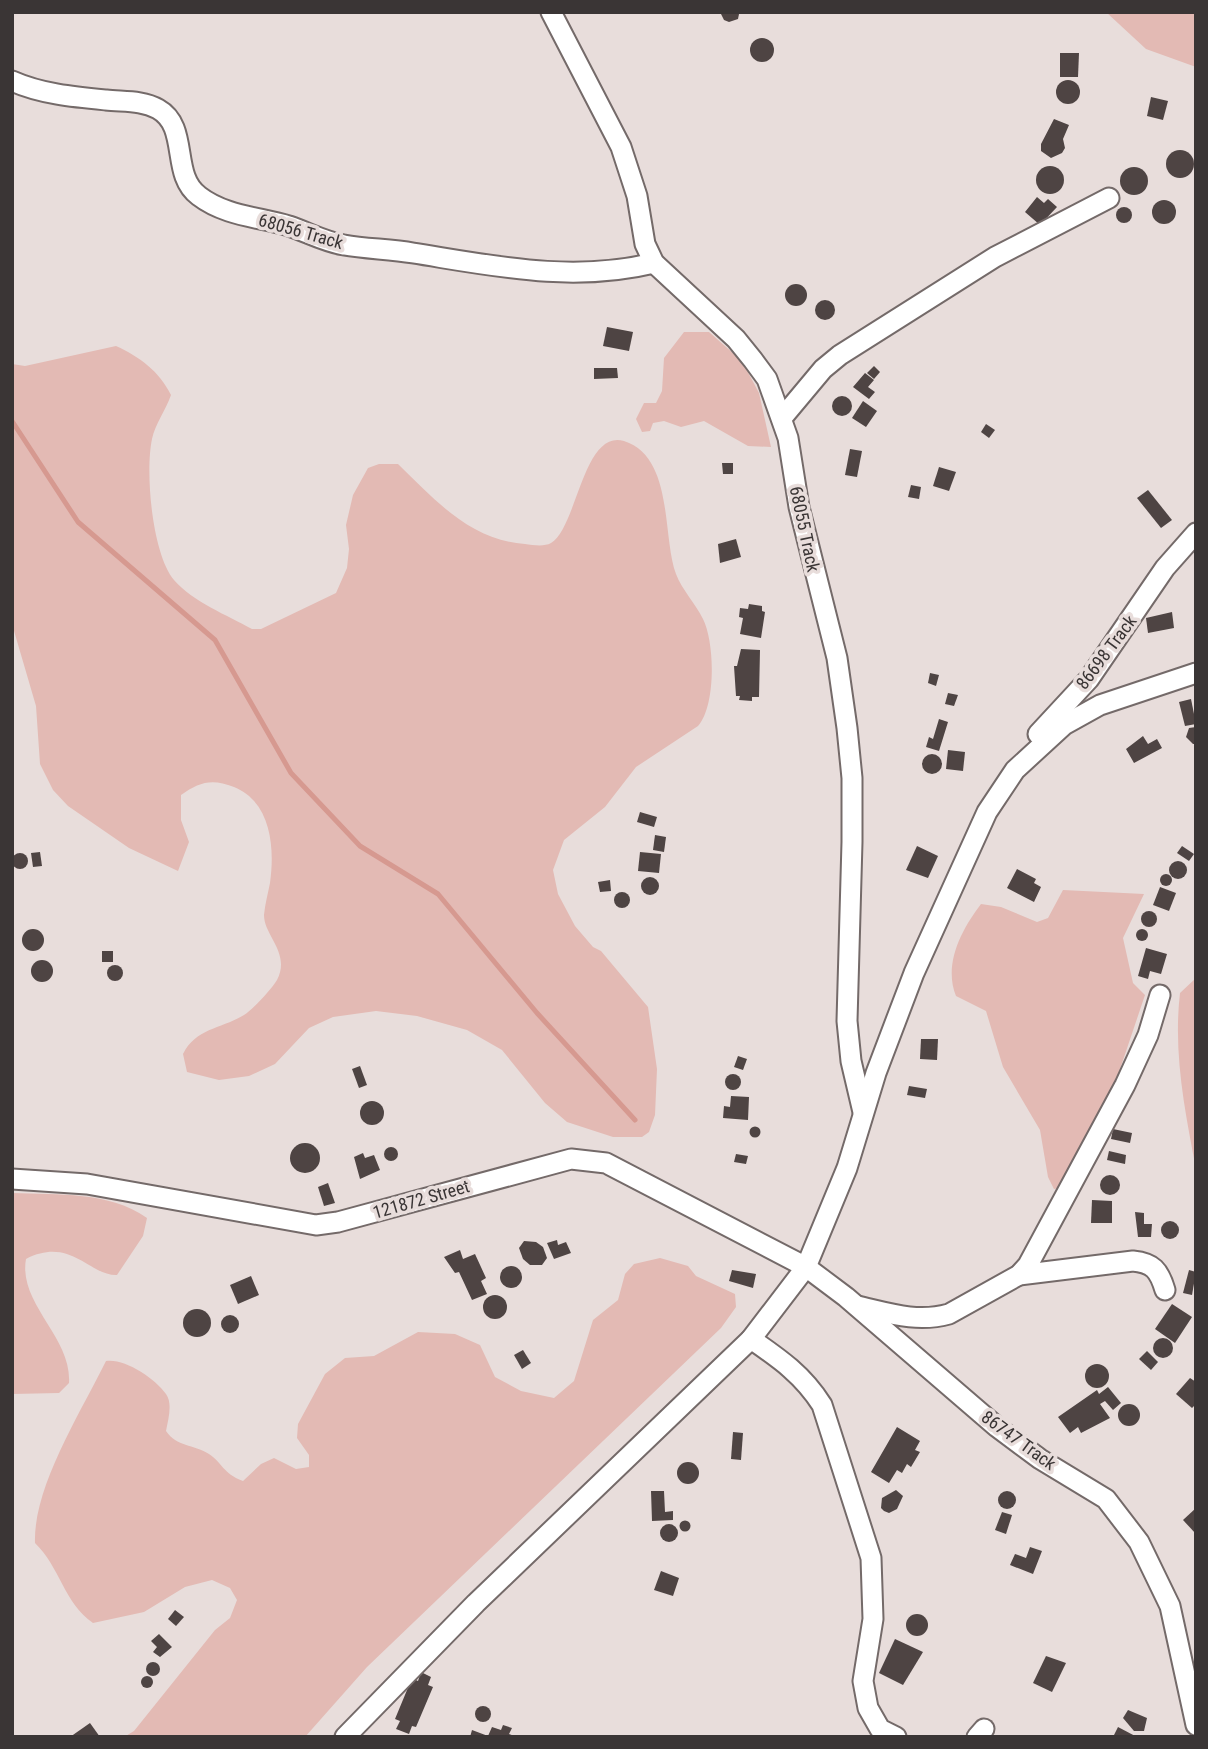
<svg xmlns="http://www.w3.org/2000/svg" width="1208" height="1749" font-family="'Roboto Condensed',sans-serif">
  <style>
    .green { fill: #e3bab4 }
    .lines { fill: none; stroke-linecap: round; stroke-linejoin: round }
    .stream { stroke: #d69990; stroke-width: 5 }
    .building { fill: #4e4443 }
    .minor-casing { stroke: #746a69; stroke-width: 23 }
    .minor { stroke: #fff; stroke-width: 19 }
    .labels { text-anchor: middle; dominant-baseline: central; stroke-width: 7; stroke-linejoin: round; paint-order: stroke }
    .street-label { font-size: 18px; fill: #3a3535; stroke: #e8dddb }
  </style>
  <rect width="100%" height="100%" fill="#e8dddb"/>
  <g class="green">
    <polygon points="1106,12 1196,12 1196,67 1146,49"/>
    <polygon points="684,332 709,332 742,361 759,393 771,447 748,446 704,421 681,427 664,421 653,423 650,431 642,432 636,419 644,403 656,403 662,391 664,358"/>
    <path d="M116 346C140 357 159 371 171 395 166 410 155 424 152 439 145 472 152 554 174 580 193 602 227 615 252 629H261L336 593 347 568 349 549 346 525 353 495 368 468 379 464H398C436 501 470 540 525 544 533 545 544 547 551 543 577 528 583 429 624 441 674 457 662 537 676 574 682 590 696 604 703 619 715 643 716 706 698 726L636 767 605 807 564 840 553 870 558 894 575 926 593 947 601 951 648 1007 657 1069 655 1115 649 1132 642 1137H613L567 1122 545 1103 502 1050 467 1030 417 1016 376 1011 333 1017 309 1028 275 1064 249 1076 219 1080 187 1072 183 1054C196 1028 221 1029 244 1015 253 1009 271 990 277 980 291 953 264 936 264 915 265 904 268 893 270 883 275 847 271 802 234 787 212 778 199 782 181 795V820L189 842 178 871 129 848 68 806 53 790 40 764 36 706 12 624V364L25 366Z"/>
    <path d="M1063 890 1144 894 1123 938 1133 983 1145 995 1117 1078 1061 1188 1054 1189 1048 1177 1040 1130 1003 1067 986 1011 956 996C943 964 962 929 981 904L1001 907 1037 922 1048 918Z"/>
    <path d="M1196 978V1169C1185 1111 1173 1053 1180 993Z"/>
    <path d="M12 1193C58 1195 109 1191 147 1218L143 1236 117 1275C89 1276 71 1236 26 1259 18 1304 72 1337 69 1383L59 1393 12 1394Z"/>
    <path d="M660 1258 688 1266 696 1276 735 1294 736 1307 721 1328 367 1667 305 1737H124L134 1731 215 1630 230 1618 237 1600 230 1588 212 1580 185 1587 144 1612 93 1623C64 1603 60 1567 35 1543 33 1487 81 1412 106 1361 124 1358 155 1378 166 1394 173 1404 168 1420 166 1431 177 1447 193 1444 209 1454 223 1463 222 1473 243 1481L261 1464 274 1458 296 1469 309 1467V1455L297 1438 298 1424 325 1374 345 1358 374 1356 418 1332 455 1334 480 1345 495 1377 521 1391 554 1398 574 1381 593 1320 618 1300 625 1274 634 1264Z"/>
  </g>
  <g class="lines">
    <polyline class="stream" points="12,421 78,522 215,640 291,773 360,846 438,894 537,1013 635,1120"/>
  </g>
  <g class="building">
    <polygon points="720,12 739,12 739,14 738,19 729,22 724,20"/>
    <circle cx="762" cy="50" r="12"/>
    <polygon points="1060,53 1079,53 1078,77 1060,77"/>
    <circle cx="1068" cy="92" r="12"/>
    <polygon points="1151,97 1168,101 1163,120 1147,116"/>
    <polygon points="1054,119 1069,125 1063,139 1065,148 1062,153 1051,158 1041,151 1041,144"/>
    <circle cx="1180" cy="164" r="14"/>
    <circle cx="1050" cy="180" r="14"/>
    <circle cx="1134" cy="181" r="14"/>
    <polygon points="1037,197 1044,203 1048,199 1057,207 1040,225 1025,212"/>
    <circle cx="1164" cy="212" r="12"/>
    <circle cx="1124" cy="215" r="8"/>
    <circle cx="796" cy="295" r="11"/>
    <circle cx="825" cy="310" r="10"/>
    <polygon points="607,327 633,332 629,351 603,346"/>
    <polygon points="874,366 880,372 874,379 867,373"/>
    <polygon points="594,368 617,368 618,378 594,379"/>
    <polygon points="865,373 874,380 868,387 875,392 869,399 853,387"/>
    <circle cx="842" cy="406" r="10"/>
    <polygon points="863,401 877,411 866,427 852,418"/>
    <polygon points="986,424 995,430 989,438 981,432"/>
    <polygon points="850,449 862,451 857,477 845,475"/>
    <polygon points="722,463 733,463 733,474 723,474"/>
    <polygon points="939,467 956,472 949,491 933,486"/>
    <polygon points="911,485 921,487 919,499 908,497"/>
    <polygon points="1148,490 1172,520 1161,528 1137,498"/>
    <polygon points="736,539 741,557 720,563 718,544"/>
    <polygon points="749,604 762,606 762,611 765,612 761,638 740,634 743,618 739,617 740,608 748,609"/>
    <polygon points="1172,612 1174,628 1148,633 1146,618"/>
    <polygon points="741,649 760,650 759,697 752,697 752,701 739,700 740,696 736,696 734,666 737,666"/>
    <polygon points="930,673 939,675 936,686 928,683"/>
    <polygon points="948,693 958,695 954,706 945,704"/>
    <polygon points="1191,699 1196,724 1185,726 1179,702"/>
    <polygon points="939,719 948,722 939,751 926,747 929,737 933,739"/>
    <polygon points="1196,727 1196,744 1193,744 1186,737 1189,728"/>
    <polygon points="1143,736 1148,744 1157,739 1162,748 1134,763 1126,749"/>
    <polygon points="948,750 965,752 963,771 946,769"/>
    <circle cx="932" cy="764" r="10"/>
    <polygon points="640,812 657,817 654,827 637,822"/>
    <polygon points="655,835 666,837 664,852 653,850"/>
    <polygon points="917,846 938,856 928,878 906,870"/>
    <polygon points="1182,846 1194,854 1189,861 1177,853"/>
    <polygon points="40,852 42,866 33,867 31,853"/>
    <polygon points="640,852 661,854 659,873 638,871"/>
    <circle cx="20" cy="861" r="8"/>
    <circle cx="1178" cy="870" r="9"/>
    <polygon points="1017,869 1036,879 1034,883 1041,887 1034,902 1007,888"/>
    <circle cx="1166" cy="880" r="6"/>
    <circle cx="650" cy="886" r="9"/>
    <polygon points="610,880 611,891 600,892 598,882"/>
    <polygon points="1160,887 1176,893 1169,911 1153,905"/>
    <circle cx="622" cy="900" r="8"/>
    <circle cx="1149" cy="919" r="8"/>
    <circle cx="33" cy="940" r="11"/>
    <circle cx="1142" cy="935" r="6"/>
    <polygon points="1146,948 1167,954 1161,974 1150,971 1148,979 1138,976"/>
    <rect x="102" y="951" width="11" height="11"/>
    <circle cx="42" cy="971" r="11"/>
    <circle cx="115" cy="973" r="8"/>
    <polygon points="921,1039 938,1039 937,1060 920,1059"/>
    <polygon points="738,1056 747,1059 743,1070 734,1067"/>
    <polygon points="360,1066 367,1085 359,1088 352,1069"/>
    <circle cx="733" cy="1082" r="8"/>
    <polygon points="909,1086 927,1089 925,1098 907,1095"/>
    <polygon points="731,1096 749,1097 748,1120 723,1118 724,1106 730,1107"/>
    <circle cx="372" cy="1113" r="12"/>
    <circle cx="755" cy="1132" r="5.5"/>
    <polygon points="1113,1129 1132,1133 1130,1143 1111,1139"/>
    <circle cx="305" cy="1158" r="15"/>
    <circle cx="391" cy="1154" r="7"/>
    <polygon points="1109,1151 1126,1155 1125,1164 1107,1160"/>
    <polygon points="363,1153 365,1158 374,1155 380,1170 360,1179 354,1157"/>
    <polygon points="736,1154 748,1156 746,1164 734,1162"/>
    <circle cx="1110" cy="1185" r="10"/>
    <polygon points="328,1183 335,1203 324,1206 318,1187"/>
    <polygon points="1092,1200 1112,1201 1112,1223 1091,1223"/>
    <polygon points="1135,1212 1144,1213 1144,1224 1152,1224 1151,1237 1138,1237"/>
    <circle cx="1170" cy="1230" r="9"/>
    <polygon points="557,1240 558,1245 566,1242 571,1253 554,1259 547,1243"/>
    <polygon points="524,1241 536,1242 543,1247 547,1258 542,1265 530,1265 523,1259 519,1248"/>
    <polygon points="460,1250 463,1259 475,1254 486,1278 481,1281 487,1294 472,1300 459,1272 455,1273 444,1257"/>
    <circle cx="511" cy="1277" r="11"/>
    <polygon points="732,1270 756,1274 753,1288 729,1281"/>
    <polygon points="1189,1270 1196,1272 1192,1295 1183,1293"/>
    <polygon points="251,1276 259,1295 238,1304 230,1285"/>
    <circle cx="495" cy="1307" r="12"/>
    <polygon points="1172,1304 1192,1317 1175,1343 1155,1329"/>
    <circle cx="197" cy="1323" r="14"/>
    <circle cx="230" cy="1324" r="9"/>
    <circle cx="1163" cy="1348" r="10"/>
    <polygon points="523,1350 531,1363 522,1369 514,1355"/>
    <polygon points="1147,1351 1158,1362 1151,1370 1139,1359"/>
    <circle cx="1097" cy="1376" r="12"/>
    <polygon points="1190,1378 1196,1382 1196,1404 1192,1408 1176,1394"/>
    <polygon points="1108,1387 1121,1403 1113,1410 1105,1401 1100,1404 1110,1418 1081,1433 1078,1427 1070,1433 1058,1417 1097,1390 1099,1394"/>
    <circle cx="1129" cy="1415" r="11"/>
    <polygon points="897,1427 920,1441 915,1450 920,1452 911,1467 907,1464 902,1473 897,1470 889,1483 871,1472"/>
    <polygon points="733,1432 743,1433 741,1460 731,1459"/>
    <circle cx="688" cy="1473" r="11"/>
    <polygon points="896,1490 903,1496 897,1509 889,1513 884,1511 881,1508 882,1498"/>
    <circle cx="1007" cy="1500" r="9"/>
    <polygon points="651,1491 664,1491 665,1512 673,1511 673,1520 652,1521"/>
    <polygon points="1196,1508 1196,1534 1183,1520"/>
    <polygon points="1002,1512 1012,1515 1006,1534 995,1530"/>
    <circle cx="685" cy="1526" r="5.5"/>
    <circle cx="669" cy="1533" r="9"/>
    <polygon points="1030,1547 1042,1551 1033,1574 1010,1565 1015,1554 1026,1558"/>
    <polygon points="661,1571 679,1578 673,1596 654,1590"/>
    <polygon points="175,1610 184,1617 176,1626 168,1619"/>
    <circle cx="917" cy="1625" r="11"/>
    <polygon points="159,1634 172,1647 160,1657 153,1652 157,1647 151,1641"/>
    <polygon points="895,1639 923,1652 903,1685 879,1673"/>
    <polygon points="1046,1656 1066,1663 1052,1692 1033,1683"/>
    <circle cx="153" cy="1669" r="7"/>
    <polygon points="421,1672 431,1677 428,1685 433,1687 416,1727 412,1726 409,1734 396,1729 400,1721 395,1719 412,1678 418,1681"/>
    <circle cx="147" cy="1682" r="6"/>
    <circle cx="483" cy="1714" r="8"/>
    <polygon points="1128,1710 1147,1718 1144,1731 1134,1731 1123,1718"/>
    <polygon points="90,1723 100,1737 70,1737"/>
    <polygon points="503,1725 512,1728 509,1734 517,1737 470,1737 472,1730 488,1736 492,1727 501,1730"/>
    <polygon points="1118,1727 1137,1737 1113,1737"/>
  </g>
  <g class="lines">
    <defs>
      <g id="minor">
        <polyline points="551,12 621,147 637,196 645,244 654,263 736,339 753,360 767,379 788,438 799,507 837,658 847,728 852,778 852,842 847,1021 851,1061 863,1112"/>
        <path d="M12 81C41 94 74 97 106 100 123 102 142 100 158 109 190 127 170 175 199 196 225 216 259 217 289 226 307 232 325 242 344 245 366 249 390 249 413 253 495 266 572 283 654 263"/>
        <polyline points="782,418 823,369 840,355 995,257 1109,198"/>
        <polyline points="1038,734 1089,679 1165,568 1196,533"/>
        <polyline points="12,1179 87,1184 316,1225 338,1222 571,1159 606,1163 806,1267 846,1297 997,1427 1040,1459 1106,1499 1139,1542 1170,1606 1196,1725"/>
        <path d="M1019 1275 1133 1261C1153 1263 1159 1270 1165 1290"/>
        <path d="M857 1306C888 1313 917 1323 949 1314L1019 1275 1028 1265 1125 1085 1148 1035 1160 995"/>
        <path d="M751 1339C780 1359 803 1375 822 1405L871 1558 873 1619 863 1681 868 1708 880 1729 896 1737"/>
        <polyline points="345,1737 476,1603 751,1339 806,1267 847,1168 876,1073 914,973 987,812 1015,770 1064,725 1100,705 1196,673"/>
        <polyline points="977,1737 984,1729"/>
      </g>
    </defs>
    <use href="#minor" class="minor-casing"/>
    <use href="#minor" class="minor"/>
  </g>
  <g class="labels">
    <g class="street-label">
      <text transform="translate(301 231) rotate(16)">68056 Track</text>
      <text transform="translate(805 529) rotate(78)">68055 Track</text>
      <text transform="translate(1106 652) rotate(-53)">86698 Track</text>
      <text transform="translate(421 1199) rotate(-16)">121872 Street</text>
      <text transform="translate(1019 1440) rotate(36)">86747 Track</text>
    </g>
  </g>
  <rect width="1208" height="1749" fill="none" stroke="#3a3535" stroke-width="28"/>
</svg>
